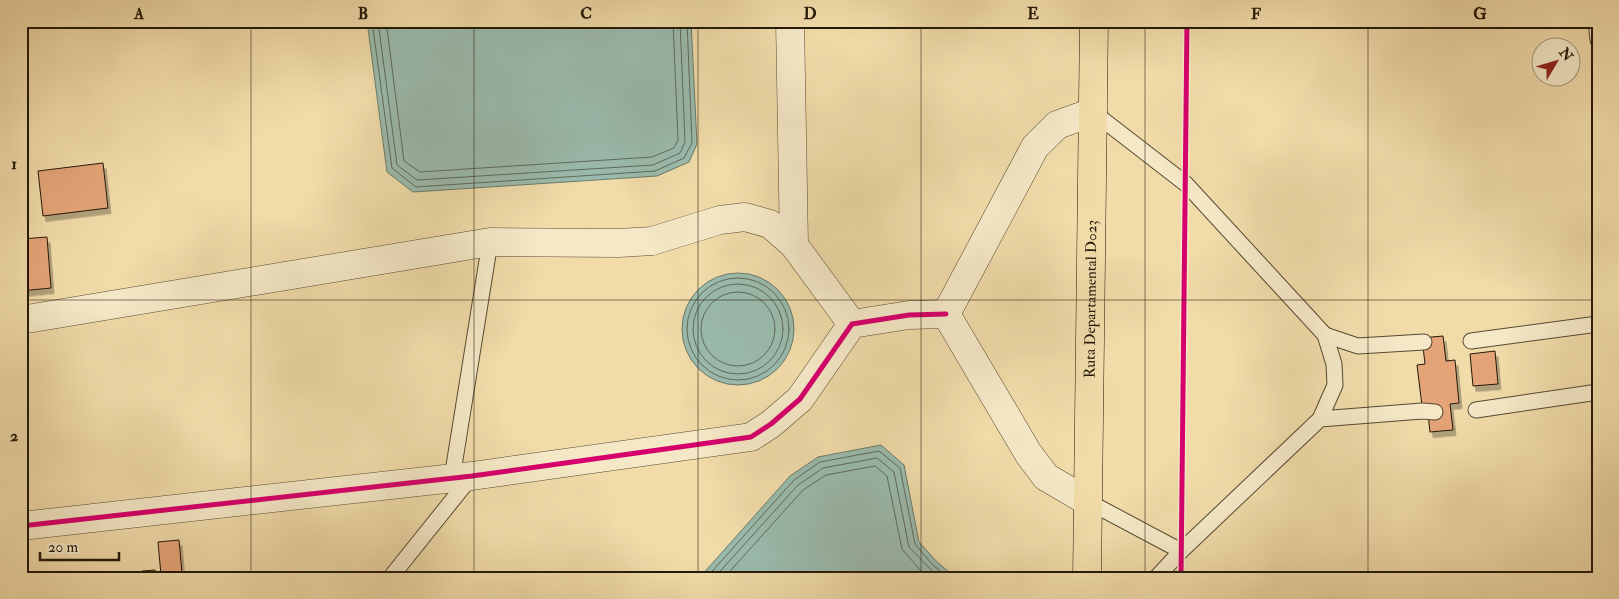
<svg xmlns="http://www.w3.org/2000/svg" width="1619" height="599" font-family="'IM FELL Double Pica',serif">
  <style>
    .water { fill: #9abbad; stroke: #6a7a6b }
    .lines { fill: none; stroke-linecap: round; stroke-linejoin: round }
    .shore { stroke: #5e6a5b; stroke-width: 1 }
    .building { fill: #e4a477; stroke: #231809; filter: url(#shadow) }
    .lane-casing { stroke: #564931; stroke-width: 17 }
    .street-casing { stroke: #564931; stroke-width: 29 }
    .primary-casing { stroke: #231809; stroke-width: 29 }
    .lane { stroke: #f5e8c7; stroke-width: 15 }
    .street { stroke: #f5e8c7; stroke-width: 28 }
    .primary { stroke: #f0dba9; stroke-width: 28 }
    .cycleway-casing { stroke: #f5e8c7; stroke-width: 8 }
    .cycleway { stroke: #d6006c; stroke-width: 5 }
    .grid { fill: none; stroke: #231809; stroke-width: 1; stroke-opacity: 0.55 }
    .labels { text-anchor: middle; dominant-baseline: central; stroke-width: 4; stroke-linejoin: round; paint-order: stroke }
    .street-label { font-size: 15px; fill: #231809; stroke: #f5e8c7 }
    .neatline { fill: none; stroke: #231809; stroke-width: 2 }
    .grid-label { font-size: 16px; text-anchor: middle; font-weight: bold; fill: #231809 }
  </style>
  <defs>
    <filter id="shadow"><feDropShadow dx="3" dy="5.5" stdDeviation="0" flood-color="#0004"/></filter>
  </defs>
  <rect width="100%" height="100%" fill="#f0dba9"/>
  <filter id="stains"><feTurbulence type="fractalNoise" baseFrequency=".004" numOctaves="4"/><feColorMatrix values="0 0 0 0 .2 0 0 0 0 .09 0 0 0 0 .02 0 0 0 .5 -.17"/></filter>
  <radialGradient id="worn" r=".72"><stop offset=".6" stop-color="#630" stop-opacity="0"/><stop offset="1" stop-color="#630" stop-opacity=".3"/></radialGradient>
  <g class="water">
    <polygon points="367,21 691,21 697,144 689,162 657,176 413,192 387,172"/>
    <circle cx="738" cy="329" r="56"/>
    <polygon points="881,445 904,465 919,542 936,561 956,578 701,578 701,576 790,476 818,457"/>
  </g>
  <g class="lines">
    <g class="shore">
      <polyline points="372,21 392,168 416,187 655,171 684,158 692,143 687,21"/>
      <polyline points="378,21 397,165 417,180 653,165 680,153 685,142 680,21"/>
      <polyline points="386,21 404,161 420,172 652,157 674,148 678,140 673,21"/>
      <circle cx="738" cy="329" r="51"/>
      <circle cx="738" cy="329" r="45"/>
      <circle cx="738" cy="329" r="37"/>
      <polyline points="706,578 794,480 820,462 879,451 900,468 915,544 932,564 948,578"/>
      <polyline points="714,578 798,485 823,468 877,458 894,472 909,547 939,578"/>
      <polyline points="724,578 803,490 826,475 875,466 887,476 902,549 927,578"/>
    </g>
  </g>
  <g class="building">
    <polygon points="103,163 108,208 43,216 38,171"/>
    <polygon points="47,237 51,288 21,291 21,239"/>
    <polygon points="1443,336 1446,361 1455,360 1459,403 1450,404 1453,430 1430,432 1427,405 1422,406 1417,365 1425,364 1422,338"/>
    <polygon points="1495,351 1498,384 1473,386 1470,354"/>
    <polygon points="179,540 182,573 161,575 158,542"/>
    <polygon points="155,570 157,578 143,578 142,571"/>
  </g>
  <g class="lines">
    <defs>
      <g id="lane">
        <polyline points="1596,21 1598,40"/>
        <polyline points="1093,112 1186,184 1325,335 1334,364 1335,385 1320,419"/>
        <polyline points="1325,335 1358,346 1424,342"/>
        <polyline points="1471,341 1598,324"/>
        <polyline points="1476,410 1598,392"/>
        <polyline points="452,478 490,242"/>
        <polyline points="1087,501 1181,551"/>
        <polyline points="390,578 471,477"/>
        <polyline points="1156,578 1181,551 1320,419 1422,411 1435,412"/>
      </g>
      <g id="street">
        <polyline points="790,21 794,245"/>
        <polyline points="946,314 1035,147 1057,125 1093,112"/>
        <polyline points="946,314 1028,453 1046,477 1087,501"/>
        <polyline points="21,320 490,242 619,243 652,241 720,220 745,217 770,224 794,245 852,324"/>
        <polyline points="21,526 472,476 751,437 771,424 800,399 852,324 909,315 946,314"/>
      </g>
      <g id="primary">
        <path id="s1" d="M1087 578 1094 21"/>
      </g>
    </defs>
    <use href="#lane" class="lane-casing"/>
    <use href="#street" class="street-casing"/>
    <use href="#primary" class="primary-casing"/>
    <use href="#lane" class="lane"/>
    <use href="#street" class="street"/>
    <use href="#primary" class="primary"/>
    <defs>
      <g id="cycleway">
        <polyline points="21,526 472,476 751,437 771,424 800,399 852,324 909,315 946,314"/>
        <polyline points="1181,578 1187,21"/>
      </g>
    </defs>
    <use href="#cycleway" class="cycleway-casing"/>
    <use href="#cycleway" class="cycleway"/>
  </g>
  <path class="grid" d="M251 21V578M474 21V578M698 21V578M921 21V578M1145 21V578M1368 21V578M21 300H1598"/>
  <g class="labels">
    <g class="street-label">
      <text stroke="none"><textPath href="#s1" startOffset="279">Ruta Departamental D023</textPath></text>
    </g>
  </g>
  <rect width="1619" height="599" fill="none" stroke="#f0dba9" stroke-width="55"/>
  <g transform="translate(1556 62) rotate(52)"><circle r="24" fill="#f5e8c7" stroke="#a1957b"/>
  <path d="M0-4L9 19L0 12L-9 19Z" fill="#8f2418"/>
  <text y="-8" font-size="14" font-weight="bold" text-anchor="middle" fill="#231809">N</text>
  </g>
  <path d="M40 552v8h79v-8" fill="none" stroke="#231809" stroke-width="2.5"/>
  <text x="48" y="552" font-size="15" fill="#231809" stroke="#f5e8c7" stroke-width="4" paint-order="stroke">20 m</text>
  <rect x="28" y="28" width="1564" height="544" class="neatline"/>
  <g class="grid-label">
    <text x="139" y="19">A</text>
    <text x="363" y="19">B</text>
    <text x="586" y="19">C</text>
    <text x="810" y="19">D</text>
    <text x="1033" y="19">E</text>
    <text x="1256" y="19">F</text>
    <text x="1480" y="19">G</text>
    <text x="14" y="169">1</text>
    <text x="14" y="441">2</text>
  </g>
  <rect width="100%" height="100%" filter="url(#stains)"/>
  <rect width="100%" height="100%" fill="url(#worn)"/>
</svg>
